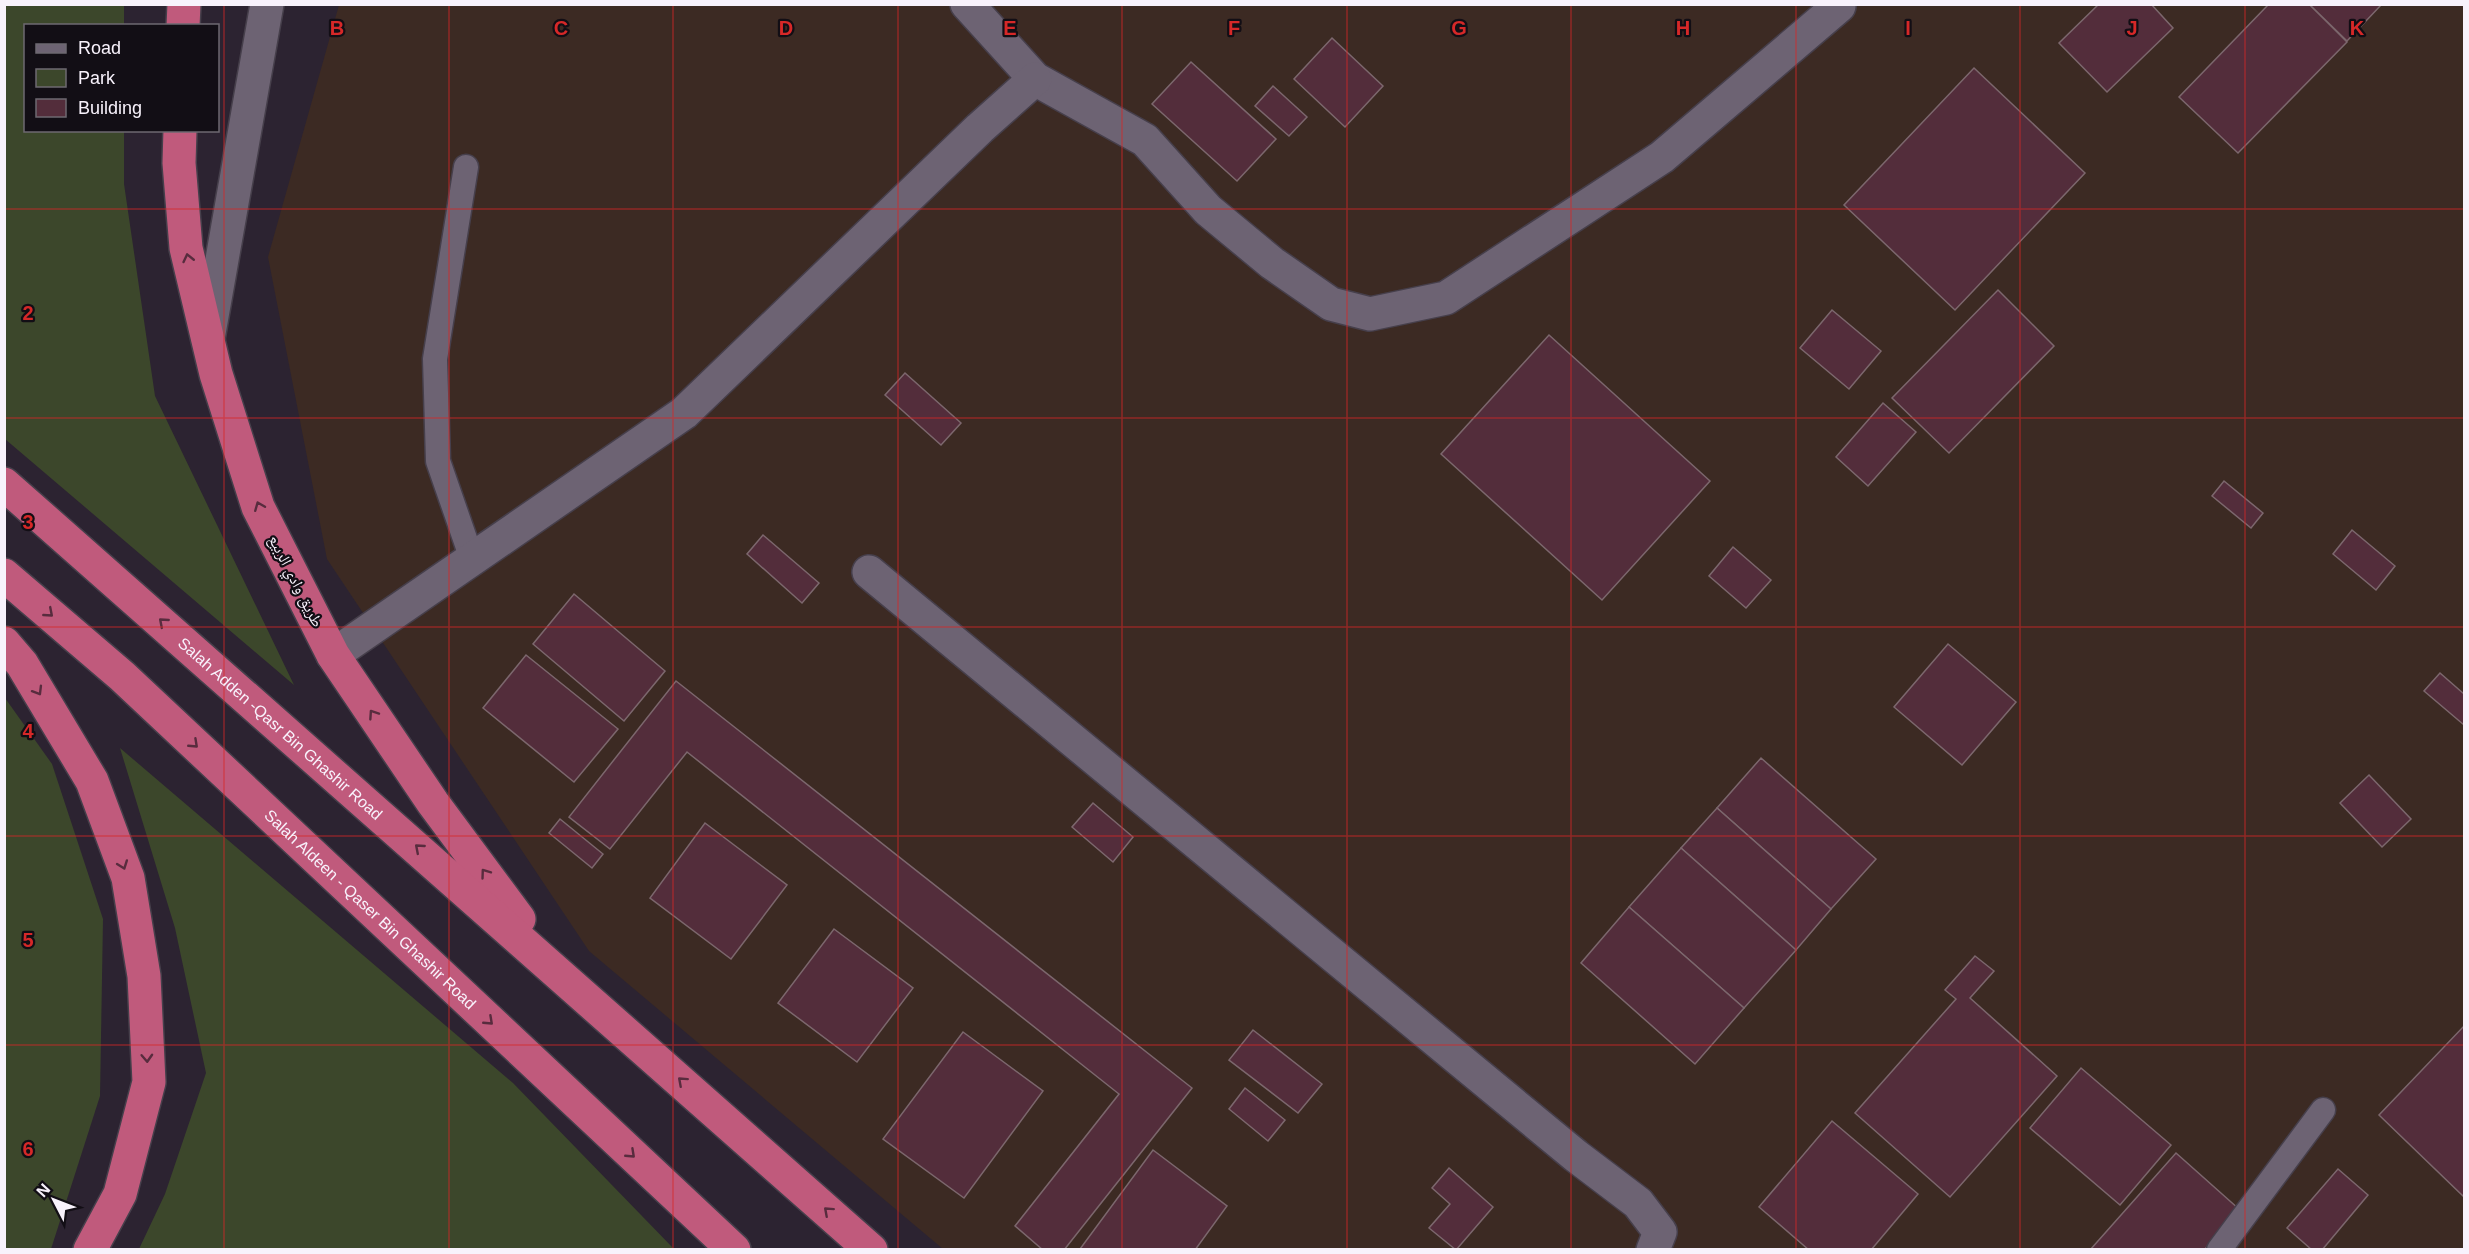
<svg xmlns="http://www.w3.org/2000/svg" width="2469" height="1254" font-family="Helvetica,'Noto Naskh Arabic',sans-serif">
  <style>
    .industrial { fill: #3c2a23 }
    .green { fill: #3c472b }
    .building { fill: #532d3b; stroke: #7c676d; stroke-width: 1.5 }
    .lines { fill: none; stroke-linecap: round; stroke-linejoin: round }
    .service-casing { stroke: #463f4b; stroke-width: 27 }
    .minor-casing { stroke: #463f4b; stroke-width: 36 }
    .trunk-casing { stroke: #463f4b; stroke-width: 36 }
    .service { stroke: #6d6373; stroke-width: 24 }
    .minor { stroke: #6d6373; stroke-width: 33 }
    .trunk { stroke: #c05a7c; stroke-width: 33 }
    .oneway { stroke: #582c3e }
    .grid { fill: none; stroke: #d62828; stroke-width: 1.5; stroke-opacity: 0.55 }
    .labels { text-anchor: middle; dominant-baseline: central; stroke-width: 4.5; stroke-linejoin: round; paint-order: stroke }
    .street-label { font-size: 16px; fill: #f8f2fc; stroke: #120e15 }
    .grid-label { font-size: 20px; text-anchor: middle; font-weight: bold; fill: #d62828; stroke: #120e15; stroke-width: 4.5; stroke-linejoin: round; paint-order: stroke }
  </style>
  <rect width="100%" height="100%" fill="#2c2331"/>
  <polygon class="industrial" points="339,5 2464,5 2464,1249 943,1249 589,951 327,559 268,257"/>
  <g class="green">
    <polygon points="5,4 124,5 124,25 26,26 26,130 124,131 124,184 155,396 294,685 5,439"/>
    <polygon points="5,698 52,764 103,919 100,1096 51,1249 5,1249"/>
    <polygon points="120,748 513,1083 674,1249 139,1249 165,1194 206,1073 175,928"/>
  </g>
  <g class="building">
    <polygon points="2099,4 2151,4 2173,28 2107,92 2059,43"/>
    <polygon points="2269,4 2309,4 2347,42 2238,153 2179,97"/>
    <polygon points="2309,4 2382,4 2347,41"/>
    <polygon points="1332,38 1383,86 1345,127 1294,79"/>
    <polygon points="1191,62 1276,139 1237,181 1152,104"/>
    <polygon points="1974,68 2085,173 1955,310 1844,205"/>
    <polygon points="1273,86 1307,117 1289,136 1255,106"/>
    <polygon points="1998,290 2054,346 1949,453 1892,398"/>
    <polygon points="1832,310 1881,351 1849,389 1800,348"/>
    <polygon points="1549,335 1710,481 1602,600 1441,454"/>
    <polygon points="905,373 961,423 941,445 885,395"/>
    <polygon points="1883,403 1916,432 1868,486 1836,457"/>
    <polygon points="2224,481 2263,513 2251,528 2212,496"/>
    <polygon points="2352,530 2395,566 2376,590 2333,554"/>
    <polygon points="763,535 819,583 802,603 747,554"/>
    <polygon points="1733,547 1771,580 1746,608 1709,576"/>
    <polygon points="574,594 665,671 624,721 533,644"/>
    <polygon points="1948,644 2016,702 1962,765 1894,707"/>
    <polygon points="526,655 618,729 574,782 483,708"/>
    <polygon points="2440,673 2464,694 2464,725 2424,691"/>
    <polygon points="676,681 1192,1088 1064,1250 1043,1250 1015,1226 1119,1094 687,752 610,849 569,817"/>
    <polygon points="1761,758 1876,859 1831,909 1717,808"/>
    <polygon points="2369,775 2411,819 2382,847 2340,803"/>
    <polygon points="1093,803 1133,837 1113,862 1072,827"/>
    <polygon points="1717,808 1831,909 1796,950 1681,848"/>
    <polygon points="560,819 603,854 592,868 549,833"/>
    <polygon points="705,823 787,885 731,959 650,898"/>
    <polygon points="1681,848 1796,950 1744,1008 1629,907"/>
    <polygon points="1629,907 1744,1008 1695,1064 1581,963"/>
    <polygon points="834,929 913,988 857,1062 778,1003"/>
    <polygon points="1975,956 1994,971 1970,998 2057,1076 1950,1197 1855,1113 1956,999 1945,990"/>
    <polygon points="2464,1026 2464,1194 2463,1196 2379,1115"/>
    <polygon points="1253,1030 1322,1084 1298,1113 1229,1060"/>
    <polygon points="963,1032 1043,1091 964,1198 883,1139"/>
    <polygon points="2081,1068 2171,1145 2120,1205 2030,1128"/>
    <polygon points="1245,1088 1285,1120 1268,1141 1229,1109"/>
    <polygon points="1832,1121 1918,1194 1871,1250 1809,1250 1759,1207"/>
    <polygon points="1153,1150 1227,1206 1195,1250 1080,1249"/>
    <polygon points="2176,1153 2240,1210 2204,1250 2090,1250"/>
    <polygon points="1449,1168 1493,1207 1456,1250 1429,1228 1450,1204 1432,1188"/>
    <polygon points="2338,1169 2368,1195 2322,1250 2312,1250 2287,1228"/>
  </g>
  <g class="lines">
    <defs>
      <g id="service">
        <polyline points="466,167 435,359 438,461 472,559"/>
        <polyline points="2219,1250 2323,1110"/>
      </g>
      <g id="minor">
        <polyline points="967,4 1035,79 1145,140 1208,210 1272,263 1331,304 1370,314 1446,298 1662,157 1839,6"/>
        <polyline points="208,339 267,4"/>
        <polyline points="869,572 1576,1156 1638,1203 1660,1232 1653,1250"/>
        <polyline points="333,655 684,413 980,128 1035,79"/>
      </g>
      <g id="trunk">
        <polyline points="183,26 184,4"/>
        <polyline points="180,130 179,163 186,248 216,374 258,507 333,655 433,803 519,919"/>
        <path id="s1" d="M4 484 871 1250"/>
        <path id="s2" d="M4 575 122 676 734 1250"/>
        <polyline points="4,643 22,664 92,781 128,878 144,976 149,1082 120,1194 90,1250"/>
      </g>
    </defs>
    <use href="#service" class="service-casing"/>
    <use href="#minor" class="minor-casing"/>
    <use href="#trunk" class="trunk-casing"/>
    <use href="#service" class="service"/>
    <use href="#minor" class="minor"/>
    <use href="#trunk" class="trunk"/>
  </g>
  <defs><path id="oneway-chevron" d="M-2-3.5L2.5 0L-2 3.5" fill="none" stroke-width="1.6" stroke-linecap="round" stroke-linejoin="round" transform="scale(1.5)"/></defs>
  <g class="oneway">
    <use href="#oneway-chevron" transform="translate(188 258) rotate(-103)"/>
    <use href="#oneway-chevron" transform="translate(259 506) rotate(-112)"/>
    <use href="#oneway-chevron" transform="translate(49 613) rotate(41)"/>
    <use href="#oneway-chevron" transform="translate(163 622) rotate(-139)"/>
    <use href="#oneway-chevron" transform="translate(38 691) rotate(59)"/>
    <use href="#oneway-chevron" transform="translate(373 714) rotate(-124)"/>
    <use href="#oneway-chevron" transform="translate(194 744) rotate(43)"/>
    <use href="#oneway-chevron" transform="translate(419 848) rotate(-139)"/>
    <use href="#oneway-chevron" transform="translate(123 865) rotate(70)"/>
    <use href="#oneway-chevron" transform="translate(485 873) rotate(-126)"/>
    <use href="#oneway-chevron" transform="translate(489 1021) rotate(43)"/>
    <use href="#oneway-chevron" transform="translate(147 1058) rotate(87)"/>
    <use href="#oneway-chevron" transform="translate(682 1081) rotate(-138)"/>
    <use href="#oneway-chevron" transform="translate(631 1154) rotate(43)"/>
    <use href="#oneway-chevron" transform="translate(828 1211) rotate(-138)"/>
  </g>
  <path class="grid" d="M224 4V1250M449 4V1250M673 4V1250M898 4V1250M1122 4V1250M1347 4V1250M1571 4V1250M1796 4V1250M2020 4V1250M2245 4V1250M4 209H2464M4 418H2464M4 627H2464M4 836H2464M4 1045H2464"/>
  <g class="labels">
    <g class="street-label">
      <text transform="translate(296 581) rotate(63)">طريق وادي الربيع</text>
      <text stroke="none"><textPath href="#s1" startOffset="369">Salah Adden -Qasr Bin Ghashir Road</textPath></text>
      <text stroke="none"><textPath href="#s2" startOffset="496">Salah Aldeen - Qaser Bin Ghashir Road</textPath></text>
    </g>
  </g>
  <g class="grid-label">
    <text x="337" y="35">B</text>
    <text x="561" y="35">C</text>
    <text x="786" y="35">D</text>
    <text x="1010" y="35">E</text>
    <text x="1234" y="35">F</text>
    <text x="1459" y="35">G</text>
    <text x="1683" y="35">H</text>
    <text x="1908" y="35">I</text>
    <text x="2132" y="35">J</text>
    <text x="2357" y="35">K</text>
    <text x="28" y="320">2</text>
    <text x="28" y="529">3</text>
    <text x="28" y="738">4</text>
    <text x="28" y="947">5</text>
    <text x="28" y="1156">6</text>
  </g>
  <rect width="2469" height="1254" fill="none" stroke="#f8f2fc" stroke-width="12"/>
  <rect x="24" y="24" width="195" height="108" fill="#120e15" stroke="#6e6971" stroke-width="1.5"/>
  <rect x="36" y="44" width="30" height="9" fill="#6d6373" stroke="#6e6971" stroke-width="1.5"/>
  <text x="78" y="54" font-size="18" fill="#f8f2fc">Road</text>
  <rect x="36" y="69" width="30" height="18" fill="#3c472b" stroke="#6e6971" stroke-width="1.5"/>
  <text x="78" y="84" font-size="18" fill="#f8f2fc">Park</text>
  <rect x="36" y="99" width="30" height="18" fill="#532d3b" stroke="#6e6971" stroke-width="1.5"/>
  <text x="78" y="114" font-size="18" fill="#f8f2fc">Building</text>
  <g transform="translate(54 1200) rotate(312)" stroke="#120e15" stroke-width="4.5" paint-order="stroke">
  <path d="M0-4.5L10 22L0 15L-10 22Z" fill="#f8f2fc"/>
  <text y="-9" font-size="16" font-weight="bold" text-anchor="middle" fill="#f8f2fc">N</text>
  </g>
</svg>
